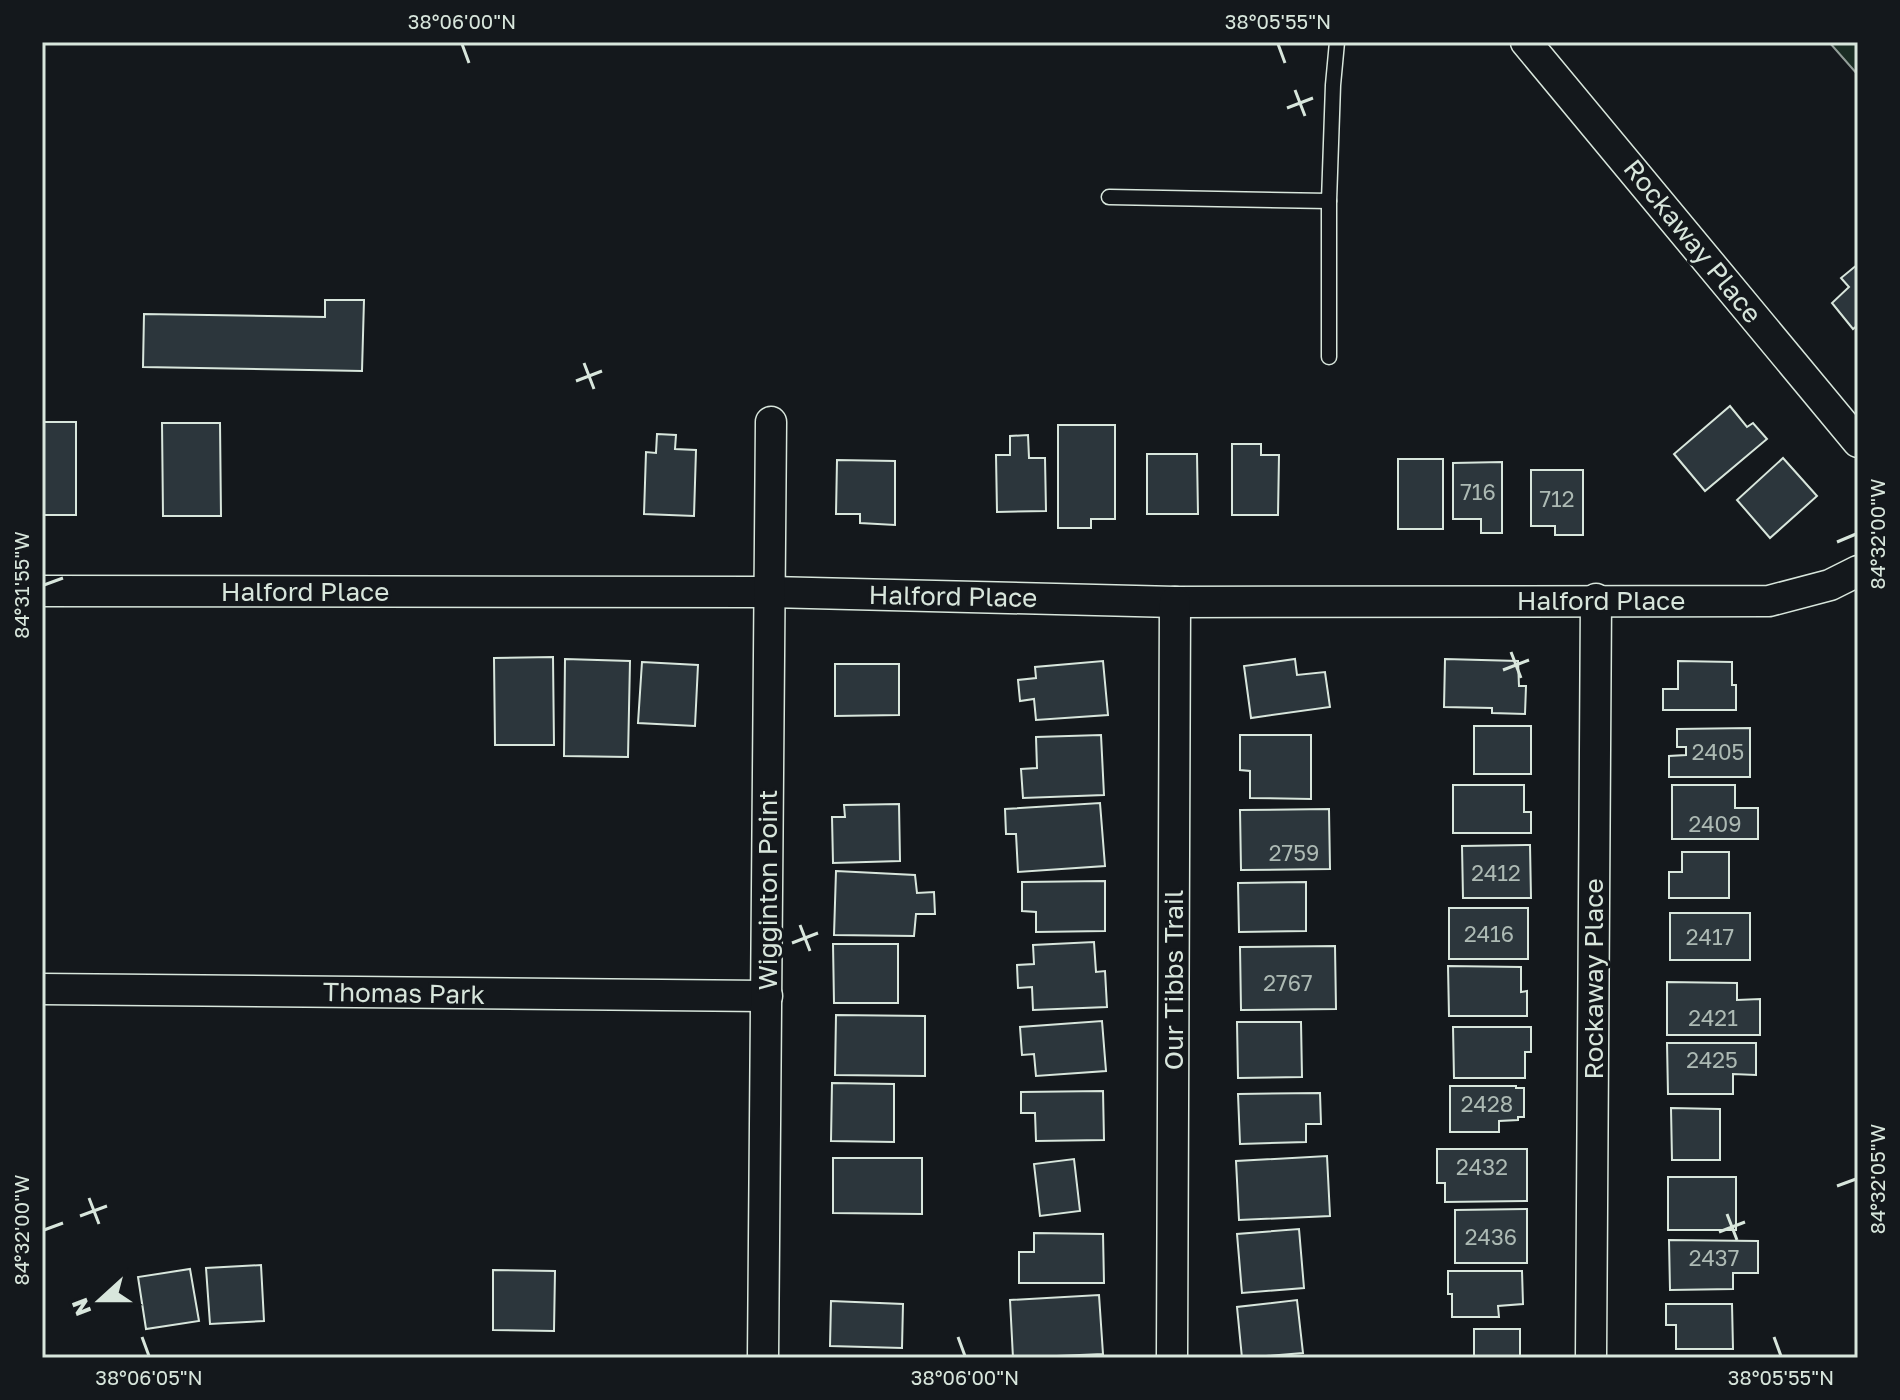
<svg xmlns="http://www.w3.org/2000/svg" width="1900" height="1400" font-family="'Golos Text',sans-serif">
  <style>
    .green { fill: #1a2d24; stroke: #939e99; stroke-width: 2 }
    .building { fill: #2c363c; stroke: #d8e6dc; stroke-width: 2 }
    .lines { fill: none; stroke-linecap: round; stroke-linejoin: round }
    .service-casing { stroke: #d8e6dc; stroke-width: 17 }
    .minor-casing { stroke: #d8e6dc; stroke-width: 33 }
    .service { stroke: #14181c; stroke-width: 14 }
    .minor { stroke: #14181c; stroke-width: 30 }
    .ticks { fill: none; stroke: #d8e6dc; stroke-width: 3 }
    .labels { text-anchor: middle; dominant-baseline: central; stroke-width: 6; stroke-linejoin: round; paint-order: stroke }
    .number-label { font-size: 22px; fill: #adbab4 }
    .street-label { font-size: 26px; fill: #d8e6dc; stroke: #14181c }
    .neatline { fill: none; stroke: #d8e6dc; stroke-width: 3 }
    .ticks-label { font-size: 20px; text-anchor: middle; fill: #d8e6dc }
  </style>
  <rect width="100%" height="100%" fill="#14181c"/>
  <polygon class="green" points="1829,42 1858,42 1858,75"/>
  <g class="building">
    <polygon points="1858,264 1858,325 1853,329 1832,303 1849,287 1841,278"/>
    <polygon points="325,300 364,300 362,371 143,367 144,314 325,317"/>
    <polygon points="1730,406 1747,427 1753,423 1767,439 1705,491 1674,454"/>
    <rect x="42" y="422" width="34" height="93"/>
    <polygon points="162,423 220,423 221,516 163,516"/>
    <polygon points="1058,425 1115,425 1115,519 1091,519 1091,528 1058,528"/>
    <polygon points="657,434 676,435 675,449 696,450 694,516 644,514 646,452 656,453"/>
    <polygon points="1028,435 1029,458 1045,458 1046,511 997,512 996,455 1010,455 1010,436"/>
    <polygon points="1232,444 1261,444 1261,455 1279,455 1278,515 1232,515"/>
    <polygon points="1147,454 1197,454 1198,514 1147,514"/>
    <polygon points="1783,458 1817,496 1770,538 1737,500"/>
    <rect x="1398" y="459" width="45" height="70"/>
    <polygon points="837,460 895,461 895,525 860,523 860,514 836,514"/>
    <polygon points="1502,462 1502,533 1481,533 1481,519 1453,519 1453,463"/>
    <polygon points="1531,470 1583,470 1583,535 1555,535 1555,526 1531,526"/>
    <polygon points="553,657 554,745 495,745 494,658"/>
    <polygon points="565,659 630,661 628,757 564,756"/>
    <polygon points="1295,659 1297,675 1325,672 1330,707 1251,718 1244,666"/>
    <polygon points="1445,659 1518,661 1519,686 1526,686 1525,714 1492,713 1492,708 1444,707"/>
    <polygon points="1103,661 1108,715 1036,720 1034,699 1020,701 1018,680 1036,678 1035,667"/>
    <polygon points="1678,661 1732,662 1732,685 1736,685 1736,710 1663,710 1663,689 1678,689"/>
    <polygon points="642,662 698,665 695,726 638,723"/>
    <polygon points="835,664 899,664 899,715 835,716"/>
    <rect x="1474" y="726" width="57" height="48"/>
    <polygon points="1750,728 1750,777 1669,777 1669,756 1686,755 1686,747 1677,747 1677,729"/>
    <polygon points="1101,735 1104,795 1023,798 1021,769 1037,768 1036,737"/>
    <polygon points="1240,735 1311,735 1311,799 1250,798 1250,771 1240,770"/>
    <polygon points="1453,785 1524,785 1524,812 1531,812 1531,833 1453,833"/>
    <polygon points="1672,785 1735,785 1735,808 1758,808 1758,839 1672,839"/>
    <polygon points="1100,803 1105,866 1018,872 1016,834 1006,834 1005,809"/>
    <polygon points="899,804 900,861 833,863 832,817 845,817 844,805"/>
    <polygon points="1329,809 1330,869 1241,870 1240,810"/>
    <polygon points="1530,845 1531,898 1463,898 1462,846"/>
    <polygon points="1682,852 1729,852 1729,898 1669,898 1669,872 1682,872"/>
    <polygon points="836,871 915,875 917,893 934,892 935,914 916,914 914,936 834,935"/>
    <polygon points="1105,881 1105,931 1036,932 1036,912 1022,911 1022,882"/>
    <polygon points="1306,882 1306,931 1239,932 1238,883"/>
    <rect x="1449" y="908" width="79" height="51"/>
    <rect x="1670" y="913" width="80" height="47"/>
    <polygon points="1094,942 1096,972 1105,971 1107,1007 1033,1010 1032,987 1018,988 1017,965 1034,964 1033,945"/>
    <polygon points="833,944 898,944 898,1003 834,1003"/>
    <polygon points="1335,946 1336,1009 1241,1010 1240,947"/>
    <polygon points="1448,966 1521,967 1521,992 1527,991 1527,1016 1449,1016"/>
    <polygon points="1667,982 1737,983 1737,1000 1760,999 1760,1035 1667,1035"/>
    <polygon points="836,1015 925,1016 925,1076 835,1075"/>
    <polygon points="1102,1021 1106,1071 1036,1076 1034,1054 1022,1055 1020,1027"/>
    <polygon points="1237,1022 1301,1022 1302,1077 1238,1078"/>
    <polygon points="1453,1027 1531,1027 1531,1052 1525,1052 1525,1078 1454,1078"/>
    <polygon points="1667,1043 1756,1043 1756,1075 1733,1074 1733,1094 1668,1094"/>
    <polygon points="832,1083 894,1084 894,1142 831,1141"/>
    <polygon points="1450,1086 1516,1086 1516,1088 1524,1088 1524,1117 1518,1117 1518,1120 1499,1121 1499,1132 1450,1132"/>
    <polygon points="1103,1091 1104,1140 1036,1141 1035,1113 1021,1113 1021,1092"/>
    <polygon points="1320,1093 1321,1124 1306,1124 1306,1142 1240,1144 1238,1094"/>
    <polygon points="1671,1108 1720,1109 1720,1160 1672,1160"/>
    <polygon points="1437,1149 1527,1149 1527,1201 1445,1202 1445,1183 1437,1183"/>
    <polygon points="1327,1156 1330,1216 1239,1220 1236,1161"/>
    <polygon points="833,1158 922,1158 922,1214 833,1213"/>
    <polygon points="1074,1159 1080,1211 1040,1216 1034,1164"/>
    <rect x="1668" y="1177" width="68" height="53"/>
    <polygon points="1527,1209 1527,1263 1455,1263 1455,1210"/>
    <polygon points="1299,1229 1304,1288 1242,1293 1237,1234"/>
    <polygon points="1034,1233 1103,1234 1104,1283 1019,1283 1019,1252 1034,1252"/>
    <polygon points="1669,1240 1758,1241 1758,1273 1733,1273 1733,1289 1670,1290"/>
    <polygon points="261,1265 264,1321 210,1324 206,1268"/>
    <polygon points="190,1269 199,1321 146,1329 138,1277"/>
    <polygon points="493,1270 555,1271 554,1331 493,1330"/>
    <polygon points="1448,1271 1522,1271 1523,1304 1498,1306 1499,1317 1452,1317 1452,1294 1448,1294"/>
    <polygon points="1099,1295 1103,1354 1013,1358 1010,1300"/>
    <polygon points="1297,1300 1303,1353 1242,1358 1237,1307"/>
    <polygon points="831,1301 903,1304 902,1348 830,1346"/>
    <polygon points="1666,1304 1732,1304 1733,1349 1676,1349 1676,1325 1666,1325"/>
    <rect x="1474" y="1329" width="46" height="29"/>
  </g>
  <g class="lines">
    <defs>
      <g id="service">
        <polyline points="1109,197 1329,201 1333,85 1337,42"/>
        <polyline points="1329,357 1329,201"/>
      </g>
      <g id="minor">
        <polyline points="1526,42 1858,442"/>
        <polyline points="42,591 770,592 1175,602 1769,601 1830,585 1858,571"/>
        <polyline points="42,989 767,996"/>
        <polyline points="763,1358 771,422"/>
        <polyline points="1172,1358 1175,602"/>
        <polyline points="1591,1358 1596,599"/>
      </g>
    </defs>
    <use href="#service" class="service-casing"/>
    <use href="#minor" class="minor-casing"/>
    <use href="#service" class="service"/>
    <use href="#minor" class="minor"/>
  </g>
  <path class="ticks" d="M462 44 469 63M1278 44 1285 63M1295 90 1305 116M1287 108 1313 98M584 363 594 389M576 381 602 371M1837 542 1856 534M44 585 63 578M1511 652 1521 678M1503 670 1529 660M800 925 810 951M792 943 818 933M1837 1186 1856 1179M89 1198 99 1224M1727 1214 1737 1240M80 1216 107 1206M44 1230 63 1223M1719 1232 1745 1222M142 1337 149 1356M958 1337 965 1356M1774 1337 1781 1356"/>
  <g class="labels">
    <g class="number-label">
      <text x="1478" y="491">716</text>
      <text x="1557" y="498">712</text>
      <text x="1718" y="751">2405</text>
      <text x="1715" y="823">2409</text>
      <text x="1294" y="852">2759</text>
      <text x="1496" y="872">2412</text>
      <text x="1489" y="933">2416</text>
      <text x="1710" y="936">2417</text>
      <text x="1288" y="982">2767</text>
      <text x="1713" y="1017">2421</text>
      <text x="1712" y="1059">2425</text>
      <text x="1487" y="1103">2428</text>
      <text x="1482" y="1166">2432</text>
      <text x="1491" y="1236">2436</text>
      <text x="1714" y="1257">2437</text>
    </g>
    <g class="street-label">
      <text transform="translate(1693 241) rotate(51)">Rockaway Place</text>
      <text x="305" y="591">Halford Place</text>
      <text transform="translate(953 596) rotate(1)">Halford Place</text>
      <text x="1601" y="600">Halford Place</text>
      <text transform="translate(767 890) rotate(-90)">Wigginton Point</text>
      <text transform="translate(1593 979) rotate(-90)">Rockaway Place</text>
      <text transform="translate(1173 980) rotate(-90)">Our Tibbs Trail</text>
      <text transform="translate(404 993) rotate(1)">Thomas Park</text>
    </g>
  </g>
  <rect width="1900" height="1400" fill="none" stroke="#14181c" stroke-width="88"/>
  <g transform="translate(100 1300) rotate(249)" stroke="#14181c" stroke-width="6" paint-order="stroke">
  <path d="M0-6L14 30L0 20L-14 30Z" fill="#d8e6dc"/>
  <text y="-12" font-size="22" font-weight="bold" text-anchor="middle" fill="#d8e6dc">N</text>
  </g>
  <rect x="44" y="44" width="1812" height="1312" class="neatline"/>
  <g class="ticks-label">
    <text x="462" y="29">38°06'00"N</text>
    <text x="1278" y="29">38°05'55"N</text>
    <text transform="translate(1878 534) rotate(-90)" y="7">84°32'00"W</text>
    <text transform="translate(22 585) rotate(-90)" y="7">84°31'55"W</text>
    <text transform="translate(1878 1179) rotate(-90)" y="7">84°32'05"W</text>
    <text transform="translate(22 1230) rotate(-90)" y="7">84°32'00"W</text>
    <text x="149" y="1385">38°06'05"N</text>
    <text x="965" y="1385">38°06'00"N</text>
    <text x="1781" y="1385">38°05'55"N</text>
  </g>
</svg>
